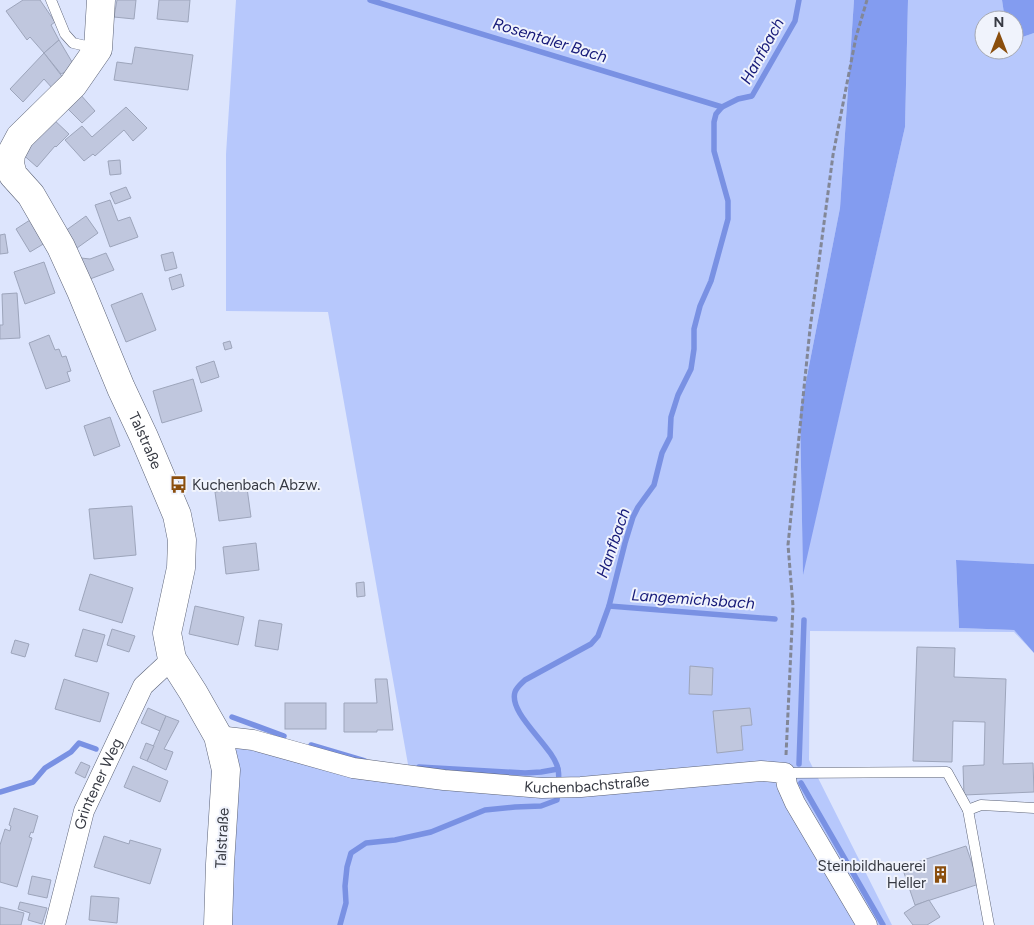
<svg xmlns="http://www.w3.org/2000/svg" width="1034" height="925" font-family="Figtree,sans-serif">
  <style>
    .green { fill: #b7c8fc }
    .forest { fill: #839cf0 }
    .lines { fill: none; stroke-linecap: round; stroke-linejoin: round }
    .stream { stroke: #7991e3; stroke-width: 5.5 }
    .building { fill: #c0c7de; stroke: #9da5bb }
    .service-casing { stroke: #5c6377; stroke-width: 11 }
    .minor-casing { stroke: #5c6377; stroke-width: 21 }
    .secondary-casing { stroke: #5c6377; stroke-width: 29 }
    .path { stroke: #828797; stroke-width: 3; stroke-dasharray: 5 2.5; stroke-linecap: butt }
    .service { stroke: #fff; stroke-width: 10 }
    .minor { stroke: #fff; stroke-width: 20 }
    .secondary { stroke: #fff; stroke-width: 28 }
    .labels { text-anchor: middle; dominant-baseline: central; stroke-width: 4; stroke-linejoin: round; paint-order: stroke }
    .street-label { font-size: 15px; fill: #373a43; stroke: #f0f3fc }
    .poi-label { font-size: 15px; fill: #373a43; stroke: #f0f3fc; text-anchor: start }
    .water-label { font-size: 16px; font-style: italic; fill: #161a79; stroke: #f0f3fc }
  </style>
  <rect width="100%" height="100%" fill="#dde5fd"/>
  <polygon class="green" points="236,0 854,0 840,208 800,412 803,572 905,127 908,0 1002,0 1005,20 984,20 984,50 1014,50 1014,40 1034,33 1034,564 956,561 959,628 1014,630 1034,653 1014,632 810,631 809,760 892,925 208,925 208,843 212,745 409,770 328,312 226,311 226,154"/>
  <g class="forest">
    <polygon points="854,0 908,0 905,127 803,575 800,412 840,208"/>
    <polygon points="1002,0 1034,0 1034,33 1014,40 1014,20 1005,20"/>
    <polygon points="956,560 1034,564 1034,653 1014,630 959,628"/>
  </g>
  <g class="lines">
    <g class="stream">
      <polyline points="370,0 722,107"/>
      <polyline points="609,606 775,619"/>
      <polyline points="232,717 284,736"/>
      <polyline points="311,745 365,761"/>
      <polyline points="799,764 804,620"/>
      <polyline points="419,767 525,773 541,772 558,769"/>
      <polyline points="801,783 883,925"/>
      <polyline points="0,792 33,782 45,768 71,752 79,743 96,749"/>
      <path d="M340 925 346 903 345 886 347 867 351 853 366 843 395 840 431 832 485 810 515 807 541 806 557 800C558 791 560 778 558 769 554 747 508 714 515 692 517 687 521 684 525 680L591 644 598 636 609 606 625 543 633 517 638 507 654 485 662 453 670 437 671 417 678 395 691 369 694 349V329L700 306 711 281 728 219V201L714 151V122L716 114 722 107 738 99 752 96 795 21 799 0"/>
    </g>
  </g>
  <g class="building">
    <polygon points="23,0 40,0 55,22 51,25 59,40 44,53 30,37 27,40 6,11"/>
    <polygon points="117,0 136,0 134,19 114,17"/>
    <polygon points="159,0 190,0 188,22 157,19"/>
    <polygon points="59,40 75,67 61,74 44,53"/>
    <polygon points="135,47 193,55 188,90 114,80 117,62 132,64"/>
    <polygon points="44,53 64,79 53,89 44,79 23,102 10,89"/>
    <polygon points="79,93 95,111 82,123 65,106"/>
    <polygon points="126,107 147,128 133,141 124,130 95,156 93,154 84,161 65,140 82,126 92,137"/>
    <polygon points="52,118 69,134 56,147 55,146 37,167 20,152"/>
    <polygon points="120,160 121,174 110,175 108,161"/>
    <polygon points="126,187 131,198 115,204 110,193"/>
    <polygon points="110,200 118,221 130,217 138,237 110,247 95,205"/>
    <polygon points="86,216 98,233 77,248 65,231"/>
    <polygon points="30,220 45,243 30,252 16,229"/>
    <polygon points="5,234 8,253 0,254 0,235"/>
    <polygon points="173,252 177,268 165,271 161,255"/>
    <polygon points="106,253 114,270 90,279 81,258 90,259"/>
    <polygon points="44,262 55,293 25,304 14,272"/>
    <polygon points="181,274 184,286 172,290 169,278"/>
    <polygon points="17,293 20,338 0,339 0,325 3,325 2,294"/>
    <polygon points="142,293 156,330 126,342 111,305"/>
    <polygon points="49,335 55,350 59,349 62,357 66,356 71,371 67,372 70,381 46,389 29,343"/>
    <polygon points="230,341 232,348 225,350 223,343"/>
    <polygon points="214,361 219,377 201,383 196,367"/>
    <polygon points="193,379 202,411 162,423 153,391"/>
    <polygon points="110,417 120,446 94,456 84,426"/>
    <polygon points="247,488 251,517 219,521 215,492"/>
    <polygon points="132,506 136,555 94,559 89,509"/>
    <polygon points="256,543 259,570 226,574 223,547"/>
    <polygon points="90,574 133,588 122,623 79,610"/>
    <polygon points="364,582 365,596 357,597 356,583"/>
    <polygon points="195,606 244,617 238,645 189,634"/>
    <polygon points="259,620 282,624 278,650 255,646"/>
    <polygon points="83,629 105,635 97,662 75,656"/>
    <polygon points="112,629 135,636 129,652 107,645"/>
    <polygon points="15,640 29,644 25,657 11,653"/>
    <polygon points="917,647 955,648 954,677 1006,679 1003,764 1033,763 1034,792 964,795 963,766 984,765 985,722 953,721 952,762 913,761"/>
    <polygon points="690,666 713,668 712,695 689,694"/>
    <polygon points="64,679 109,693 100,722 55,709"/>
    <polygon points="375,679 387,679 393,730 377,730 377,732 344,732 344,703 377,703"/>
    <rect x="285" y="703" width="41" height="26"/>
    <polygon points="148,708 166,716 160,731 141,723"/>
    <polygon points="750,708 752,725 741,726 743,750 717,753 713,711"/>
    <polygon points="166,716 179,721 164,749 173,752 166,770 147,761"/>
    <polygon points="146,743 154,746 147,761 140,758"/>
    <polygon points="81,762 90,766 85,778 75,773"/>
    <polygon points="133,766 168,781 160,802 124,787"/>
    <polygon points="14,808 38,816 33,833 31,832 29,837 32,838 17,887 0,882 0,845 5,829 10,831 11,826 9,825"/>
    <polygon points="104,836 129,844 130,840 161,849 150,884 94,867"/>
    <polygon points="966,846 979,884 915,905 902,867"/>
    <polygon points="32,876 51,880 47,898 28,894"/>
    <polygon points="91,896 119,898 117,923 89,920"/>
    <polygon points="929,900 940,917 927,925 913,925 904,913 916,905"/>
    <polygon points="20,902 47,908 42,924 28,920 30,913 18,909"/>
    <polygon points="0,907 24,913 21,925 0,925"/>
  </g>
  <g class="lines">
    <defs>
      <g id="service">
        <polyline points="51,0 65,34 73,43 95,48"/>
        <polyline points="785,773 947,772 968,810"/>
        <polyline points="989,925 968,810 981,805 1034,808"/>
      </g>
      <g id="minor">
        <path id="s1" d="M218 736 253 740 353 768 444 780 542 788 581 787 761 771 785 773 787 785 795 803 867 925"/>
        <path id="s2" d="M55 925 84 811 143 686 172 659"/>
      </g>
      <g id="secondary">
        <path id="s3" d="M101 0 98 49 73 85 20 137 11 154 10 164 13 175 31 195 61 247 81 291 121 388 144 437 177 515 182 540 181 568 167 633 172 659 193 692 218 736 226 770 220 864 218 925"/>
      </g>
    </defs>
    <use href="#service" class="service-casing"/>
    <use href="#minor" class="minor-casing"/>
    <use href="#secondary" class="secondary-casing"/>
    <polyline class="path" points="786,755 793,606 788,545 810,329 833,155 856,37 867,0"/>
    <use href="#service" class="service"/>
    <use href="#minor" class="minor"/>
    <use href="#secondary" class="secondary"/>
  </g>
  <defs>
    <symbol id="bus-bare" viewBox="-9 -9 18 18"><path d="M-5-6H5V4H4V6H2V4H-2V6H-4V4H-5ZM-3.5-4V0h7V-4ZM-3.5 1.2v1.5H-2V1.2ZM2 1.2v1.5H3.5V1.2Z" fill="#8a4e0d" stroke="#f0f3fc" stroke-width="2.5" paint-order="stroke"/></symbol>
    <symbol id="building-bare" viewBox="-9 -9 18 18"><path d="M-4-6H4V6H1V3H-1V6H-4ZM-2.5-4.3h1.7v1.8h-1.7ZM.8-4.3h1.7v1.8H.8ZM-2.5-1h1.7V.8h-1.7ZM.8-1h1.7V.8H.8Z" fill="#8a4e0d" stroke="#f0f3fc" stroke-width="2.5" paint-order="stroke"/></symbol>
  </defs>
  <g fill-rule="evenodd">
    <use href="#bus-bare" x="166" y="472" width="25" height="25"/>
    <use href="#building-bare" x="928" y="862" width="25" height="25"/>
  </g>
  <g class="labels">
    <g class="street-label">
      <text stroke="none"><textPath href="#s3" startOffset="506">Talstraße</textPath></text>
      <text stroke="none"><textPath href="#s1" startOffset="374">Kuchenbachstraße</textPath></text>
      <text stroke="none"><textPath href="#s2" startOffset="148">Grintener Weg</textPath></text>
      <text transform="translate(222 838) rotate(-87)">Talstraße</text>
    </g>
    <g class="poi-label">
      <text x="192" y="485">Kuchenbach Abzw.</text>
      <text x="926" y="866" text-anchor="end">Steinbildhauerei<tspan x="926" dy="17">Heller</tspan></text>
    </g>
    <g class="water-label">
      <text transform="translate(550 40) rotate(17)">Rosentaler Bach</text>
      <text transform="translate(762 51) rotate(-61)">Hanfbach</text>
      <text transform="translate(613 543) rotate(-71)">Hanfbach</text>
      <text transform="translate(693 599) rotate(4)">Langemichsbach</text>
    </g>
  </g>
  <g transform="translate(999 35)"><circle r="24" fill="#f0f3fc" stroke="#a6a9b2"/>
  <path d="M0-4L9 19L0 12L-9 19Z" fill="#8a4e0d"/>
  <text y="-8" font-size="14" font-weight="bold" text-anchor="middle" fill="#373a43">N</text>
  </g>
</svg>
